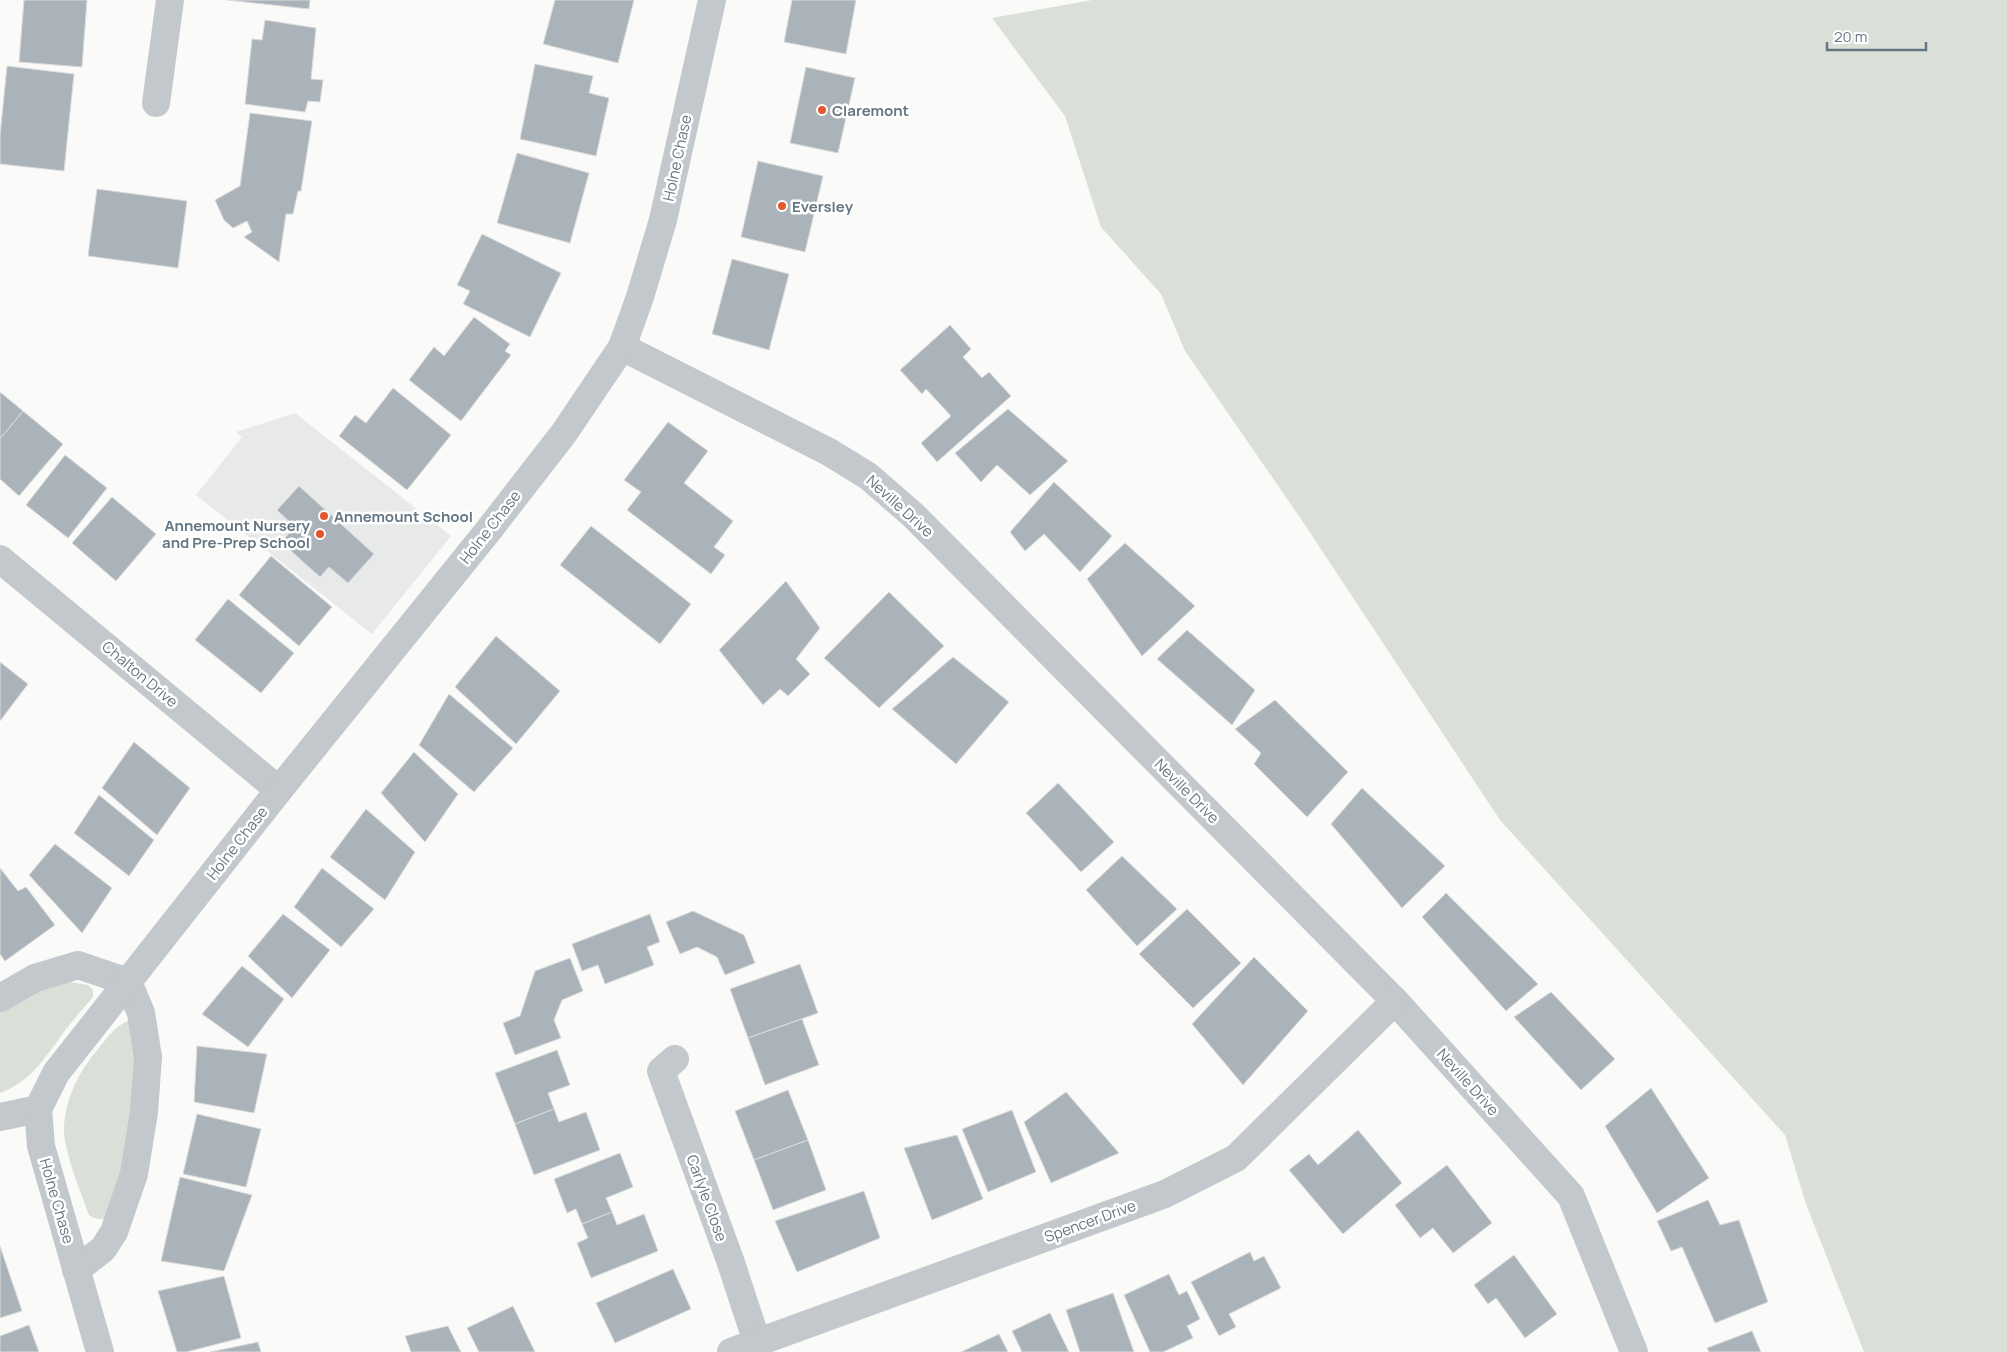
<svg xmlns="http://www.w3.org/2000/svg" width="2007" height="1352" font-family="Manrope,sans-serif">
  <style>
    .built { fill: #e8e9e9 }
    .green { fill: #dadfd7 }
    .building { fill: #aab3b9; stroke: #dcdcda }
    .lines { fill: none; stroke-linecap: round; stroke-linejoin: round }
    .street { stroke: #c3c8cc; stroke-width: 28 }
    .poi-dot { fill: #e4572e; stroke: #fff; stroke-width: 2 }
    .labels { text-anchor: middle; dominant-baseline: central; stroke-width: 5; stroke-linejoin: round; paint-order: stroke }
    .poi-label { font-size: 15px; font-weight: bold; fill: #657683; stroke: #fff; text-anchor: start }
    .street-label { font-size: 15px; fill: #657683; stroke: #fff }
  </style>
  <rect width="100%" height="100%" fill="#fafaf8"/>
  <polygon class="built" points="295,413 451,536 372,634 196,495 242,437 236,432"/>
  <g class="green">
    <polygon points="1092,0 2007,0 2007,1352 1864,1352 1806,1204 1785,1135 1500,820 1301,519 1185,351 1161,294 1101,227 1065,116 992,18"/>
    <path d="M64 981 88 985 93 990V997C81 1011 69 1024 59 1039 42 1062 29 1082 0 1093V1009L41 988Z"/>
    <path d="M129 1020 141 1101 108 1217C101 1220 96 1220 89 1215 81 1192 65 1155 64 1131 64 1103 77 1075 94 1054 106 1040 112 1028 129 1020Z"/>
  </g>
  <g class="building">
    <polygon points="24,0 87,0 82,67 19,62"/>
    <polygon points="227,0 310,0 309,9"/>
    <polygon points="555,0 634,0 618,63 543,44"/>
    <polygon points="792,0 856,0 846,54 784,42"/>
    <polygon points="265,20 316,28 311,79 323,80 320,102 308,101 305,112 245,104 252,39 262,40"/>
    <polygon points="535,64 593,76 589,93 609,98 596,156 520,139"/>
    <polygon points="7,66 74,74 64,171 0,164 0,135"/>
    <polygon points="806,67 855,78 838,153 790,143"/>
    <polygon points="250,113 312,121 301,191 298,191 293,214 286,214 279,262 244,237 252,232 247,221 233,228 224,220 215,200 240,186"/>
    <polygon points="517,153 589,173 570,243 497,223"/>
    <polygon points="758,161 823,176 805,252 741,237"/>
    <polygon points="97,189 187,201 178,268 88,256"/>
    <polygon points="482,234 561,273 530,337 463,304 470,291 457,285"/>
    <polygon points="732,259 789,274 769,350 712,334"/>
    <polygon points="474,317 510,344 505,351 511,355 461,421 409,380 434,347 444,356"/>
    <polygon points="950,325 971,349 963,357 982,378 989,372 1011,396 937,462 921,443 951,416 926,389 922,394 900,370"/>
    <polygon points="393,388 451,435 407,490 339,436 355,415 366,423"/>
    <polygon points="0,392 23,411 0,439"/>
    <polygon points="1008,409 1068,461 1030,495 997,465 981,482 955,453"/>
    <polygon points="23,411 63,444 19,496 0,479 0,439"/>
    <polygon points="668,422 708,451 684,483 733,521 714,547 725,555 711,574 627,510 641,492 624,480"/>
    <polygon points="65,455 107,488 68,538 26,505"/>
    <polygon points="1054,482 1112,536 1080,572 1044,534 1025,551 1010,532"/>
    <polygon points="299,486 374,554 348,583 329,567 320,577 281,542 295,527 277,510"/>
    <polygon points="112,497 156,534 116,581 72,543"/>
    <polygon points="591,526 691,604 660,644 560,565"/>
    <polygon points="1125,543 1195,606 1142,656 1087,579"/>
    <polygon points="271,556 332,607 299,646 239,595"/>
    <polygon points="786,581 820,628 796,659 810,674 788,696 780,689 763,705 719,650"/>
    <polygon points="889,592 944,646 879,708 824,658"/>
    <polygon points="228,599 294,653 261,693 195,640"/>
    <polygon points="1187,630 1255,690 1232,725 1157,659"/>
    <polygon points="496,636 560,691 516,744 455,687"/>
    <polygon points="953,657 1009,702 956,764 892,709"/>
    <polygon points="0,662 28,684 0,721"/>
    <polygon points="449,694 513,748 474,792 419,745"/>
    <polygon points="1275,700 1348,772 1307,817 1254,764 1261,753 1235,729"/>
    <polygon points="134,742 190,788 157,835 102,788"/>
    <polygon points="414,752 458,794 425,842 381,793"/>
    <polygon points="1058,783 1114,842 1081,872 1026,813"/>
    <polygon points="1362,788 1445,866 1402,908 1331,824"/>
    <polygon points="99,795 154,840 129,876 74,833"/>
    <polygon points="366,809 415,852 385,900 330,857"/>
    <polygon points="55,844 112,888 82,933 29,875"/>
    <polygon points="1122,856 1177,909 1137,946 1086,890"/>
    <polygon points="0,868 18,891 26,887 55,925 5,961 0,954"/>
    <polygon points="322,868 374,909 341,947 294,907"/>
    <polygon points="1446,893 1538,984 1506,1011 1422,917"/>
    <polygon points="1187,909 1241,963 1193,1008 1139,954"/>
    <polygon points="693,911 744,935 755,963 725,975 717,957 697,947 680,954 666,922"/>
    <polygon points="283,914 330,950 292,998 248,956"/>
    <polygon points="650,914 660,942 647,947 654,965 605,984 598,965 582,971 572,944"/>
    <polygon points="1254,957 1308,1011 1243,1085 1192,1024"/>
    <polygon points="570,958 583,991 562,1000 554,1020 561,1038 515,1055 503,1023 520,1016 535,971"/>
    <polygon points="800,964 818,1013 748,1038 730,989"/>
    <polygon points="242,966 284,999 248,1047 202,1014"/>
    <polygon points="1551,992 1615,1059 1581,1090 1514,1017"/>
    <polygon points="802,1019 819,1065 765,1085 748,1038"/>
    <polygon points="197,1046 267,1054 254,1113 194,1102"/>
    <polygon points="557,1050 570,1085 548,1093 554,1109 515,1124 495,1073"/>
    <polygon points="1651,1088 1709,1178 1657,1213 1605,1126"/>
    <polygon points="788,1090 808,1140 754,1160 735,1111"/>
    <polygon points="1066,1092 1119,1153 1051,1183 1024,1122"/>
    <polygon points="554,1109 559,1122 586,1112 600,1150 534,1175 515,1124"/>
    <polygon points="1012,1110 1036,1172 988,1192 962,1129"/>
    <polygon points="197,1114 261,1129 246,1187 183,1174"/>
    <polygon points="1358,1130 1402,1183 1343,1234 1289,1170 1309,1154 1318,1165"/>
    <polygon points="957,1135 983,1199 932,1220 904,1148"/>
    <polygon points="808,1140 826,1190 773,1210 754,1160"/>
    <polygon points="620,1153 633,1187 606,1198 612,1212 582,1224 576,1209 567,1213 554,1179"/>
    <polygon points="1447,1165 1492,1223 1453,1253 1433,1228 1420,1238 1395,1205"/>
    <polygon points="180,1177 252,1195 224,1271 161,1261"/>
    <polygon points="864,1191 880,1238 797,1272 775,1221"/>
    <polygon points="1708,1200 1720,1225 1739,1220 1768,1302 1715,1323 1682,1247 1671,1251 1657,1221"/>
    <polygon points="612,1212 617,1225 644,1214 658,1251 591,1278 577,1243 588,1238 582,1224"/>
    <polygon points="0,1246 22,1311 0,1318"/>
    <polygon points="1250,1252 1254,1261 1264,1256 1281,1288 1229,1314 1236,1327 1219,1336 1191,1282"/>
    <polygon points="1514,1255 1557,1314 1525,1338 1496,1298 1488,1304 1474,1285"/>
    <polygon points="673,1269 691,1309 615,1343 596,1303"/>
    <polygon points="1169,1274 1179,1295 1187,1291 1200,1319 1187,1326 1193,1338 1163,1352 1150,1352 1124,1295"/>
    <polygon points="224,1276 241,1338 186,1352 177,1352 158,1291"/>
    <polygon points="1113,1293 1134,1352 1080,1352 1066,1310"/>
    <polygon points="513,1306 535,1352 479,1352 467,1328"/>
    <polygon points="1050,1313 1069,1352 1022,1352 1012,1331"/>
    <polygon points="29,1325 39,1352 0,1352 0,1336"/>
    <polygon points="448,1326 461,1352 411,1352 405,1336"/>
    <polygon points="1752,1331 1761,1352 1709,1352 1707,1348"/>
    <polygon points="999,1334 1008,1352 961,1352"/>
    <polygon points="258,1342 261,1352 210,1352"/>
  </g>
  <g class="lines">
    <g class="street">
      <polyline points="156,103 170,0"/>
      <polyline points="622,347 829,452 868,476 913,515 1395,1001 1571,1196 1634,1352"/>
      <polyline points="0,559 279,790"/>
      <polyline points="0,998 35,978 78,965 128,982 141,1013 148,1057 144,1112 134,1174 114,1232 103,1249 76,1270"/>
      <polyline points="675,1059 661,1071 730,1260 757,1342"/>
      <polyline points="0,1117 38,1109"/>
      <polyline points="100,1352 41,1146 38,1109 56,1073 279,790 488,531 564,433 622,347 640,297 663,220 712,0"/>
      <polyline points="731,1352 1165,1194 1236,1158 1395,1001"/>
    </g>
  </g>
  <g class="poi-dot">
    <circle cx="822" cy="110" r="5"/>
    <circle cx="782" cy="206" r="5"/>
    <circle cx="324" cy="516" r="5"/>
    <circle cx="320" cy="534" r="5"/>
  </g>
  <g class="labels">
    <g class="poi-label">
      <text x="832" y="110">Claremont</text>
      <text x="792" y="206">Eversley</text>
      <text x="334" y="516">Annemount School</text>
      <text x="310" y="525" text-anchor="end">Annemount Nursery<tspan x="310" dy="17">and Pre-Prep School</tspan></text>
    </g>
    <g class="street-label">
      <text transform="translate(677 158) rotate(-78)">Holne Chase</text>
      <text transform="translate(900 506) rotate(42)">Neville Drive</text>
      <text transform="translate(490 527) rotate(-52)">Holne Chase</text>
      <text transform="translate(140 674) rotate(40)">Chalton Drive</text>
      <text transform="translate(1187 791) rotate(45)">Neville Drive</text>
      <text transform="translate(237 843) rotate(-52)">Holne Chase</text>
      <text transform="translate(1468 1082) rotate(48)">Neville Drive</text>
      <text transform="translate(707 1198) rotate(70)">Carlyle Close</text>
      <text transform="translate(57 1201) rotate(74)">Holne Chase</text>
      <text transform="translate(1090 1221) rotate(-20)">Spencer Drive</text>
    </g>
  </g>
  <path d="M1827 42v8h99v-8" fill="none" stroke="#657683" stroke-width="2.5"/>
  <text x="1834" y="42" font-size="15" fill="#657683" stroke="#ffffff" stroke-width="4" paint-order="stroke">20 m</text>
</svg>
